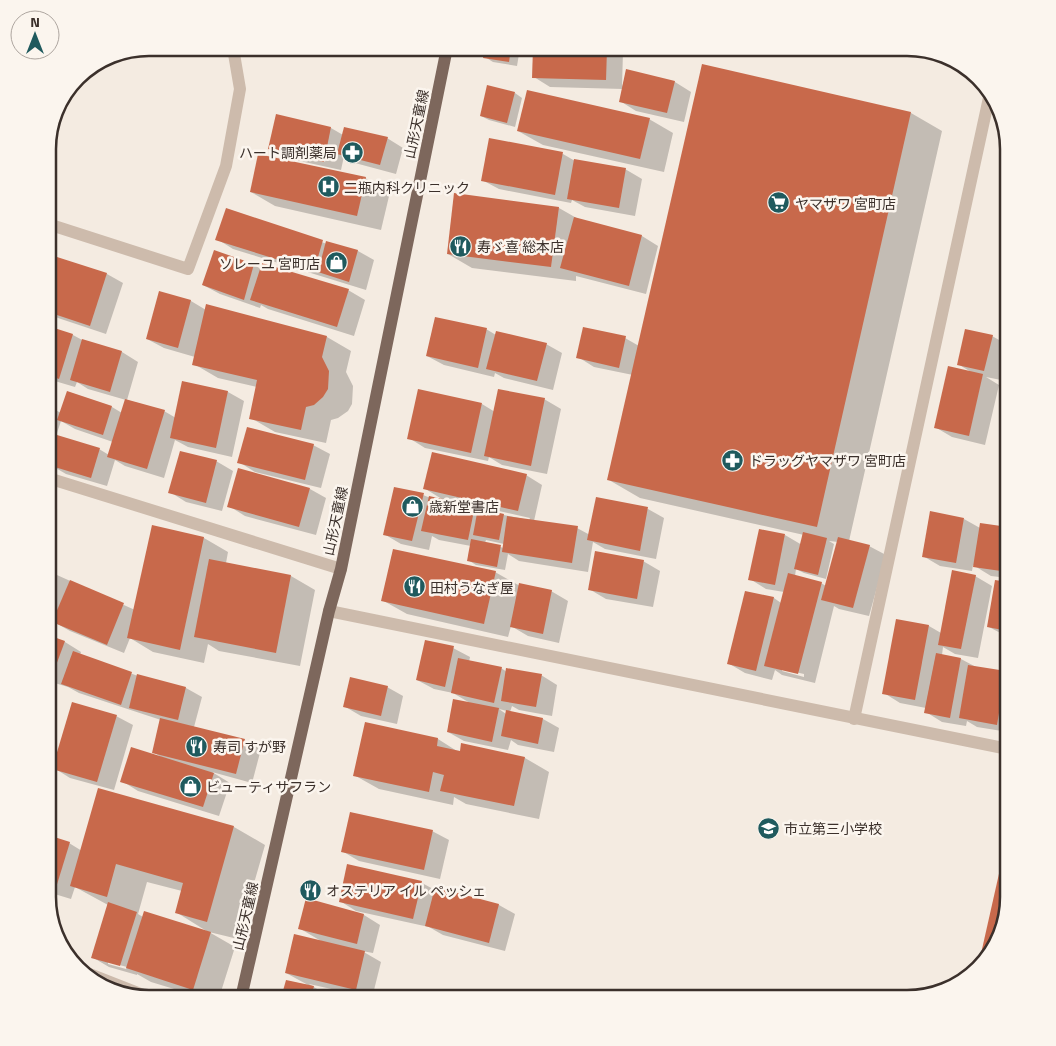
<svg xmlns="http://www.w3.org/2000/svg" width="1056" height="1046" font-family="'Titillium Web','Noto Sans JP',sans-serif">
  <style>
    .shadow { fill: #0003; fill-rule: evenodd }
    .building { fill: #c8694b }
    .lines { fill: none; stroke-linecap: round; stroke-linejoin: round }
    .minor { stroke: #cdbbac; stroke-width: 12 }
    .major { stroke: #7d675c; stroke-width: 12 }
    .labels { text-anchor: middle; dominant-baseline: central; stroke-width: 5; stroke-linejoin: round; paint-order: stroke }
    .street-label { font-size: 14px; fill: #3b302b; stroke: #fbf5ee }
    .poi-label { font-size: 14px; fill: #3b302b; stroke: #fbf5ee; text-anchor: start }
    .rim { fill: none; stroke: #3b302b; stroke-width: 2.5 }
  </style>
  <rect width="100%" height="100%" fill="#f4ebe1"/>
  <g class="shadow">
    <polygon points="486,48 520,48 517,66 493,62 485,57"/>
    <polygon points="534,48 617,48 623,51 622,87 627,71 675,82 691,92 684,122 636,111 620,101 623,89 550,87 534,77"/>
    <path d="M703 66 911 113 942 131 849 541 869 546 886 555 869 616 839 609 834 606 815 683 782 675 775 670 772 680 745 673 728 663 746 592 774 598 781 603 784 592 766 589 750 579 785 535 802 545 804 535 640 498 609 480 633 375 594 367 578 357 625 338 639 346ZM829 541 838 542 826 586 821 583 795 576 796 569 804 573 826 579 834 544ZM782 669 804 674V677L782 671Z"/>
    <polygon points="515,93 522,98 515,127 489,120 481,116"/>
    <polygon points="649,119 673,133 664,172 543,145 518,131"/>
    <polygon points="331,128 343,135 387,138 403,148 396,174 355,163 344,156 341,170 286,158 270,148"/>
    <polygon points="563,154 575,161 625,169 642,179 635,216 585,207 572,200 571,203 499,189 482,180"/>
    <polygon points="365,178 390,192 381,230 275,206 251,192"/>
    <polygon points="559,208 580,220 642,236 658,246 646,294 576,276 576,281 472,268 448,254"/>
    <polygon points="227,209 327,244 358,251 374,260 366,290 233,249 217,239"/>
    <polygon points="58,258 107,274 123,283 106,334 58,318 48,312 48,289"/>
    <polygon points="254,265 261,269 348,290 365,300 354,336 268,309 261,305 260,308 220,294 203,285"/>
    <polygon points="160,293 191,301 206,310 327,337 351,351 346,372 353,386 352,404 348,411 338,418 331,420 326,443 275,432 251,418 257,387 218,378 194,364 195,357 164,348 147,339"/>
    <path d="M48 327 73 335 84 341 122 352 138 362 127 400 164 411 176 418 183 383 228 392 244 401 232 457 188 447 175 440 164 478 125 466 115 460 107 486 66 474 49 464 55 447 52 446 48 460V406L61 413 68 392 112 407 122 413 126 400 88 389 77 382 75 387 48 379ZM61 421 75 429 113 442 109 455 99 449 56 436Z"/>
    <polygon points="486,329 496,335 546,344 562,353 553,390 504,378 495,373 494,377 444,365 427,356"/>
    <polygon points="992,336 1008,345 1001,380 986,377 999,385 985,445 952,437 935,427 971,372 958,364"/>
    <polygon points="544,399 561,409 547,474 502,465 489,457 488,461 425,448 409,438 482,404 495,412"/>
    <polygon points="313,445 330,454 321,488 255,472 239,462"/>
    <polygon points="216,461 233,471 222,511 186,502 170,492"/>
    <path d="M526 475 542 485 534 521 577 528 590 535 648 509 664 518 656 559 605 549 593 542 588 572 519 561 508 554 505 570 476 565 468 560 471 546 439 540 432 536 429 550 401 544 384 534 423 495 428 497 445 501 424 488ZM472 505 530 518 529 520 479 510ZM486 540 504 544V548L485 543Z"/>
    <polygon points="310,489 326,498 316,535 245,516 229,506"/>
    <polygon points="964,519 980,528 981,524 1008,528 1008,578 991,576 973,565 972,571 940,566 923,556"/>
    <polygon points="153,527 204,538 228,552 226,563 291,576 315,590 300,666 219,651 208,644 204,663 153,652 130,638 124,653 70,631 54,622 56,616 48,614 48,571 135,610"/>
    <polygon points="643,561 660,571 653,607 606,599 589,589"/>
    <polygon points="495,572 520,586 551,591 568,601 559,643 528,636 511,626 508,637 407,614 382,600"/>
    <polygon points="975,576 992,586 978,658 955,654 943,647 942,655 961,659 976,667 1008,674 1008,732 977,727 967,721 966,726 942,722 926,712 926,708 900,703 884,693 897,621 929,626 941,633"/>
    <polygon points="996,581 1008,583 1008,637 989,627"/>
    <polygon points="48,636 65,642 81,652 80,655 138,676 186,688 202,697 194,727 244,740 261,749 252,783 212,772 230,783 219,816 138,791 122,781 161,757 153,752 161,720 79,693 68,687 48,681"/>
    <path d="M453 648 470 657 469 662 501 668 507 672 541 675 557 685 552 716 519 710 512 706 510 712 543 719 559 728 554 752 518 745 511 740 508 750 464 741 448 732 470 703 453 693 434 689 417 680ZM499 709 507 711 506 714Z"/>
    <polygon points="387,687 403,696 397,724 361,716 344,706"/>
    <polygon points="116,716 133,725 114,790 70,778 54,768"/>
    <polygon points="438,739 460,753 525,758 549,772 539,819 466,804 454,797 453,805 379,789 354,775"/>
    <path d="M234 827 265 845 238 939 209 932 235 947 219 998H204L151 982 137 974V975L109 967 92 957 108 905 75 887 71 899 48 892V837L69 843 82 851ZM147 882 182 891 176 912 208 932 143 917 138 914ZM108 962 127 967 126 969 108 964Z"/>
    <polygon points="432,831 449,840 440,879 359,861 342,851"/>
    <polygon points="1006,848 1008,849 1008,896 1001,936 980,965"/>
    <polygon points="422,883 435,890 499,905 515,914 505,951 443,935 429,927 356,911 340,901"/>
    <polygon points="306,900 364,915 380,925 373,953 362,951 381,962 372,998 309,984 330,997 330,998 283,998 287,981 308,985 286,973 321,941 299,928"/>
  </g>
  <g class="building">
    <polygon points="485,48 511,48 509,62 483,58"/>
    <polygon points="533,48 607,48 606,80 532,78"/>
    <polygon points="702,64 911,112 817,527 607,480"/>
    <polygon points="626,69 675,81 667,113 619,102"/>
    <polygon points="487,85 515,92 507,123 480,116"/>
    <polygon points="527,90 650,118 640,159 517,131"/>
    <polygon points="276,114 331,127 324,162 268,149"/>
    <polygon points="344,127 388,137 380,165 337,154"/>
    <polygon points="489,138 563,152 555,195 481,181"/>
    <polygon points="258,154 366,177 357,216 250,192"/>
    <polygon points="574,159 626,168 619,208 567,199"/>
    <polygon points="454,193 559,207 551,267 447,254"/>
    <polygon points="226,208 323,240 314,271 215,240"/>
    <polygon points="574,217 642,235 629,286 560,268"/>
    <polygon points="326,241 358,250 349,282 318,272"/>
    <polygon points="214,250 254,264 244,300 202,285"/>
    <polygon points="57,257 107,273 90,326 48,312 48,285"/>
    <polygon points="262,263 349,289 337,327 250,300"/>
    <polygon points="159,291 191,300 178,348 146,339"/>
    <polygon points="206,304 327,336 322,357 329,371 328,389 323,397 314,405 306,407 301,430 249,419 257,380 192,365"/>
    <polygon points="435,317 487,328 478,368 426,356"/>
    <polygon points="48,326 73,334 59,379 48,375"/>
    <polygon points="583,327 626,336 619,368 576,358"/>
    <polygon points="965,329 993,335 984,371 957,365"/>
    <polygon points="496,331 547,343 537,381 486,369"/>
    <polygon points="82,339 122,351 110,392 70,380"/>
    <polygon points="948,366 983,374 969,436 934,428"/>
    <polygon points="182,381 228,391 216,448 170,438"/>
    <polygon points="418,389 482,403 471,453 407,439"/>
    <polygon points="498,389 545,398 531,466 484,456"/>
    <polygon points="67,391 112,406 103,435 57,420"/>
    <polygon points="125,399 165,410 147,469 107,457"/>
    <polygon points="247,427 314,444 305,480 237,463"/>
    <polygon points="57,435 100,448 91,478 48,465"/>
    <polygon points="180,451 217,460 206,503 168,493"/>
    <polygon points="432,452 527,474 518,511 423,489"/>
    <polygon points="238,468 310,488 299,527 227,507"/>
    <polygon points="394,487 424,493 412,541 383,535"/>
    <polygon points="429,496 475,506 468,540 421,531"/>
    <polygon points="596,497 648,507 640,551 587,540"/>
    <polygon points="478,508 504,514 499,540 473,535"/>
    <polygon points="930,511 964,518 956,563 922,557"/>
    <polygon points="507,516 578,526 572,563 502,552"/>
    <polygon points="980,523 1008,527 1008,572 973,567"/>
    <polygon points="152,525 204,537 180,650 127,638"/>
    <polygon points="759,529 785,534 775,585 748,580"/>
    <polygon points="803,532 827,538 818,575 794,569"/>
    <polygon points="838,537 870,545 853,608 821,600"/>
    <polygon points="471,539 501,545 497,567 467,561"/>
    <polygon points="393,549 496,571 484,624 381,601"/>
    <polygon points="595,551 644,560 637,599 588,590"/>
    <polygon points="209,559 291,575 276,653 194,637"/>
    <polygon points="48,569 55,572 48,594"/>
    <polygon points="952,570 976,575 961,649 938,645"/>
    <polygon points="788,573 822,582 798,674 764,666"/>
    <polygon points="70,580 124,603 107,645 52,622"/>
    <polygon points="995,580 1008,582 1008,631 987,627"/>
    <polygon points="519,583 552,590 543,634 510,627"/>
    <polygon points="745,591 774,597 756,671 727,664"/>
    <polygon points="896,619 929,625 915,700 882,694"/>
    <polygon points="48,635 65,641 51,679 48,678"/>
    <polygon points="425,640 454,646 445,687 416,680"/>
    <polygon points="73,651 132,672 121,705 61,684"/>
    <polygon points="936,653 961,658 950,718 924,713"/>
    <polygon points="458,658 502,667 494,703 451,693"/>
    <polygon points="968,665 1006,671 997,725 959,718"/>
    <polygon points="506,668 542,674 536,707 501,701"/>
    <polygon points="137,674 186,687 178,720 129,708"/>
    <polygon points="350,677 388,686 381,716 343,707"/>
    <polygon points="453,699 499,708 492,742 447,732"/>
    <polygon points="72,702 117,715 97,782 52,769"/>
    <polygon points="506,710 543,718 538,744 501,736"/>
    <polygon points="160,718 245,739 236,774 152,753"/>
    <polygon points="365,722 438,738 437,746 460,751 461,743 525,757 514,806 440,791 444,775 433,772 429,792 353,776"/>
    <polygon points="131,747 214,773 203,807 120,782"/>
    <polygon points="98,788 234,826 207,922 175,913 183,883 116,864 107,897 70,886"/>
    <polygon points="350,812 433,830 424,870 341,852"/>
    <polygon points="48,835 70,842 55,891 48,888"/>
    <polygon points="1005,847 1008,847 1008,896 1001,936 978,967"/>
    <polygon points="347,864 422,881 413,919 339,902"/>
    <polygon points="435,887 499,904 489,943 425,926"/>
    <polygon points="306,898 364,914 357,944 298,929"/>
    <polygon points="108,902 137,912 120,966 91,958"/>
    <polygon points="144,911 211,932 193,990 126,968"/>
    <polygon points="294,934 365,951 356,990 285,973"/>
    <polygon points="286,980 314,986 311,998 281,998"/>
  </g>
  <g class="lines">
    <g class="minor">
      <polyline points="48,224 188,269 226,166 240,89 233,48"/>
      <polyline points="48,478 341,569"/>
      <polyline points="329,611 1008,749"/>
      <polyline points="854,719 990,93"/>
      <polyline points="82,971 151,998"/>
    </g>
    <polyline class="major" points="241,998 329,611 341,569 447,48"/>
  </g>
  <defs>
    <symbol id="pharmacy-disc" viewBox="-11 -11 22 22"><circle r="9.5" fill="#1f5a5e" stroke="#fbf5ee"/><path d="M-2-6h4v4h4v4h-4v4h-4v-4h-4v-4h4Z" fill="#fff"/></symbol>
    <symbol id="hospital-disc" viewBox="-11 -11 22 22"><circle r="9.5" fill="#1f5a5e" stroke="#fbf5ee"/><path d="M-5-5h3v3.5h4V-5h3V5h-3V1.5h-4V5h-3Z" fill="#fff"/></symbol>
    <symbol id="supermarket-disc" viewBox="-11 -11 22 22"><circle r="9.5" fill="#1f5a5e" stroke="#fbf5ee"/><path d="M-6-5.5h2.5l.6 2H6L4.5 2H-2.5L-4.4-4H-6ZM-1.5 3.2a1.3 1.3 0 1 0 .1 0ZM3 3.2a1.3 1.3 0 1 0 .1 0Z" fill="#fff"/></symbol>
    <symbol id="restaurant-disc" viewBox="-11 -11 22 22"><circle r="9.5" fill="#1f5a5e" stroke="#fbf5ee"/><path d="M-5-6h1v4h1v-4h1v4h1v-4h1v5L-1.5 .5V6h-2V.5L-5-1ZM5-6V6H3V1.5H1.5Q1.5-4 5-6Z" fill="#fff"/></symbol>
    <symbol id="shop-disc" viewBox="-11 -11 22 22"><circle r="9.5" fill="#1f5a5e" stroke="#fbf5ee"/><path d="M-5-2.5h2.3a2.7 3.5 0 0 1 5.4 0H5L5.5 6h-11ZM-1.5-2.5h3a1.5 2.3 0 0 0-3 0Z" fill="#fff"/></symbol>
    <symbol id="school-disc" viewBox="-11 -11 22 22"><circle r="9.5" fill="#1f5a5e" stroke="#fbf5ee"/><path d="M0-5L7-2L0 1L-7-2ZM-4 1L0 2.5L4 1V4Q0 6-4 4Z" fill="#fff"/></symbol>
  </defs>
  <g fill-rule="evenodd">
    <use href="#pharmacy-disc" x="340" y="140" width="25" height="25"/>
    <use href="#hospital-disc" x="316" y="174" width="25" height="25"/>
    <use href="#supermarket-disc" x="766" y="190" width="25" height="25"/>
    <use href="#restaurant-disc" x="448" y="234" width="25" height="25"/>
    <use href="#shop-disc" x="324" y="250" width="25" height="25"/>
    <use href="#pharmacy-disc" x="720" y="448" width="25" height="25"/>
    <use href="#shop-disc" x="400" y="494" width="25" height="25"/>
    <use href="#restaurant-disc" x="402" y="574" width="25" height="25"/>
    <use href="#restaurant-disc" x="184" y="734" width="25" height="25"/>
    <use href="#shop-disc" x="178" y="774" width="25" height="25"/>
    <use href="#school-disc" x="756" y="816" width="25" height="25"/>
    <use href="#restaurant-disc" x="298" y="878" width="25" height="25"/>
  </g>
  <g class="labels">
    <g class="street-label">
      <text transform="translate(416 124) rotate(-78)">山形天童線</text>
      <text transform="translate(335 521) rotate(-78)">山形天童線</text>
      <text transform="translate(245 916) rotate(-77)">山形天童線</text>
    </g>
    <g class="poi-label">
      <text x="337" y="152" text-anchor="end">ハート調剤薬局</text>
      <text x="344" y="187">二瓶内科クリニック</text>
      <text x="795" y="203">ヤマザワ 宮町店</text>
      <text x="477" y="246">寿ゞ喜 総本店</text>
      <text x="320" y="263" text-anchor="end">ソレーユ 宮町店</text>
      <text x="749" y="460">ドラッグヤマザワ 宮町店</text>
      <text x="429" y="506">歳新堂書店</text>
      <text x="430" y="587">田村うなぎ屋</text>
      <text x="213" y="746">寿司 すが野</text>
      <text x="206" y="786">ビューティサフラン</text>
      <text x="784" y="828">市立第三小学校</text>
      <text x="326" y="890">オステリア イル ペッシェ</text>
    </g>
  </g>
  <path d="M0 0H1056V1046H0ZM149 56H907A93 93 0 0 1 1000 149V897A93 93 0 0 1 907 990H149A93 93 0 0 1 56 897V149A93 93 0 0 1 149 56Z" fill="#fbf5ee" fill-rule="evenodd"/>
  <path class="rim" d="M149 56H907A93 93 0 0 1 1000 149V897A93 93 0 0 1 907 990H149A93 93 0 0 1 56 897V149A93 93 0 0 1 149 56Z"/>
  <g transform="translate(35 35)"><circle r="24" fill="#fbf5ee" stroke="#aea6a0"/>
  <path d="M0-4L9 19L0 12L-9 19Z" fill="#1f5a5e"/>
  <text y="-8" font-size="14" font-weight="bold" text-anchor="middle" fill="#3b302b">N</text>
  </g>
</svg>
